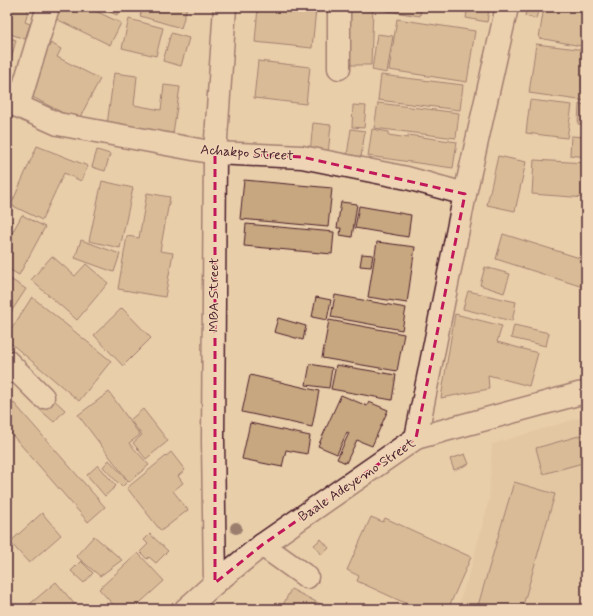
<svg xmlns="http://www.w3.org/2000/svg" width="593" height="616" font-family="Mynerve,sans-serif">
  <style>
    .built { fill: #dbbf9b }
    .building { fill: #c6a780; stroke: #4a1f2b }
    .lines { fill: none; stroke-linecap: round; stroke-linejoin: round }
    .minor-casing { stroke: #4a1f2b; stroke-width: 25 }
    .minor { stroke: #efd5b6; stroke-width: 22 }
    .tree { fill: #9c7e6e }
    .marked { fill: none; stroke: #c2185b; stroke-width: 3; stroke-dasharray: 8 5; stroke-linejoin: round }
    .labels { text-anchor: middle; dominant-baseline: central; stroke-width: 3; stroke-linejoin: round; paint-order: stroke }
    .street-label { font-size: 14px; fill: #4a1f2b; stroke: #efd5b6 }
  </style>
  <rect width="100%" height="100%" fill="#e9ceaa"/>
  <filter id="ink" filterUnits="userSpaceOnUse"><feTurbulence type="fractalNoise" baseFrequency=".025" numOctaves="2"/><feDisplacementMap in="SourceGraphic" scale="8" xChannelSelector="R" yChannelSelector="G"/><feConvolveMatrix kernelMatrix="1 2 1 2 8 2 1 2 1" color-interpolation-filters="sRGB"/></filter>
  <g filter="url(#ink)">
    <polygon class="built" points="586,416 586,609 457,609 471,568 489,500 492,444"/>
    <g class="building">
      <polygon points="7,7 29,7 25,22 30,24 25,39 7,33"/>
      <polygon points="57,7 87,7 121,23 110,45 52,17"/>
      <polygon points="98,7 120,7 117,15"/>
      <polygon points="143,7 187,7 181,28 140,16"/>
      <polygon points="258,7 294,7 316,9 312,48 255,42"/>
      <polygon points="351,7 373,7 371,65 349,65"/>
      <polygon points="382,7 421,7 420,16 381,10"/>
      <polygon points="445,7 481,7 489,9 487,22 466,18 467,11"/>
      <polygon points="527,7 539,7 536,19 525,16"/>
      <polygon points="544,7 586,8 586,47 539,38"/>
      <polygon points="129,19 163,28 156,56 122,48"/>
      <polygon points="397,19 475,31 467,82 389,70"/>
      <polygon points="171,33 189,38 181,66 163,61"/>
      <polygon points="377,34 393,36 387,73 372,70"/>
      <polygon points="7,37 16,40 7,75"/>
      <polygon points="51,43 61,49 57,57 100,79 78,121 25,93"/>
      <polygon points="536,44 586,50 586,101 529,93"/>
      <polygon points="258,61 310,67 306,104 254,98"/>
      <polygon points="114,73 137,76 134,105 161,110 164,85 180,87 172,140 107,125"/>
      <polygon points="381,75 463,85 460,110 378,100"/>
      <polygon points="530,100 572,105 567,138 526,133"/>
      <polygon points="378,103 459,113 456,138 374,128"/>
      <polygon points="579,104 586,105 586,124 578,124"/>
      <polygon points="353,105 366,106 364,128 352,127"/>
      <polygon points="313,123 331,125 328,154 310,153"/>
      <polygon points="351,129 365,131 361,157 347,155"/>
      <polygon points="372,129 389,132 388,135 408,138 408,135 457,142 453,168 368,156"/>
      <polygon points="7,134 11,136 7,147"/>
      <polygon points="571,136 586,137 586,157 570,155"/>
      <polygon points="37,146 88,166 81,181 64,173 42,220 11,205"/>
      <polygon points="97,150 110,154 105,171 92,167"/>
      <polygon points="498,156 526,162 515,211 487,205"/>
      <polygon points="534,160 586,163 586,198 532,194"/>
      <polygon points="244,180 332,188 328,227 240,219"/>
      <polygon points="102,181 133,188 120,248 89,241"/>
      <polygon points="147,193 170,197 160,251 173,253 165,297 118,289 127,236 139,238"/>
      <polygon points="341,202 357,204 352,237 340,235 341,228 337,228"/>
      <polygon points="359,206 411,215 408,237 355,228"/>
      <polygon points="22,215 45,227 19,275 7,268 7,242"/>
      <polygon points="7,220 13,222 7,233"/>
      <polygon points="246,224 334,232 332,254 244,246"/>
      <polygon points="503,234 586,260 586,288 496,259"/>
      <polygon points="81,240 120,254 114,272 75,258"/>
      <polygon points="377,242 415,247 407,303 368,297"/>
      <polygon points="362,254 373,255 371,267 360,266"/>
      <polygon points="52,256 75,276 86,264 108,283 77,320 31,280"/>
      <polygon points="485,267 510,274 504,293 480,285"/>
      <polygon points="7,277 26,289 7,318"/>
      <polygon points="468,291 516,302 512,321 463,309"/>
      <polygon points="335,295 406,308 402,330 331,317"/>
      <polygon points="32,297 111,361 79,401 7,340 7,336"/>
      <polygon points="316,297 331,300 327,320 312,317"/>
      <polygon points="122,308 151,338 123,366 94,335"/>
      <polygon points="455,314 502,326 497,342 538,353 529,386 488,375 489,389 441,398"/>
      <polygon points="278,318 306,326 303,340 274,332"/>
      <polygon points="329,320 404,334 397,371 322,358"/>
      <polygon points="514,325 549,333 546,346 511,338"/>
      <polygon points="310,364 332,368 329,388 306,385"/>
      <polygon points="336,365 396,375 392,400 331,389"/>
      <polygon points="250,375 319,391 312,427 242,412"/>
      <polygon points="109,392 140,435 129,443 149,465 129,482 78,415"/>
      <polygon points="341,395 367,406 369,402 388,410 372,446 357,440 346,463 337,459 349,433 347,432 337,454 318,446"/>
      <polygon points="51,397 65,410 54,422 39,409"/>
      <polygon points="14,403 105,507 88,522 7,429 7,409"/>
      <polygon points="143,409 168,441 146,459 133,443 142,435 130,420"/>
      <polygon points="250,423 310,436 307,454 286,450 282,467 242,459"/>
      <polygon points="586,434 586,462 543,474 536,448"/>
      <polygon points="171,452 185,470 178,476 183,483 173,491 188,510 161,531 127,488"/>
      <polygon points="465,454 469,464 454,470 450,459"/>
      <polygon points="109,460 128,481 122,487 103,467"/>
      <polygon points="98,465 116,486 105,496 87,475"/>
      <polygon points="514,482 555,494 522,609 477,609"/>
      <polygon points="42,513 61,535 29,563 10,542"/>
      <polygon points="371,517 383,522 385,518 471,557 448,609 418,609 357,581 359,576 347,570"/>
      <polygon points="150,534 168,551 156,563 149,557 147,559 140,552 148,544 144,540"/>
      <polygon points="94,536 122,560 100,576 76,556"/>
      <polygon points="321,539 329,548 322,555 314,545"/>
      <polygon points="138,553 164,581 133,609 117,609 99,589"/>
      <polygon points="81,561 93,573 84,583 71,571"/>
      <polygon points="56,582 76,606 73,609 24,609"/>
      <polygon points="291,589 330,609 281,609"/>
    </g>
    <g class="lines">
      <defs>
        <g id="minor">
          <polyline points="339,7 339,68"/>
          <polyline points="7,102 18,106 58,124 215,153 302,157 407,178 465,194"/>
          <polyline points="18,106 48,7"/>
          <polyline points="7,361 43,397"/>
          <polyline points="416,438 465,194 507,7"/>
          <polyline points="262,545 307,577"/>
          <polyline points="215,583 213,440 215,153 225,7"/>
          <polyline points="186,609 215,583 262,545 416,438 578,394 586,393"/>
        </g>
      </defs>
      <use href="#minor" class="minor-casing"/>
      <use href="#minor" class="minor"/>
    </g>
    <circle class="tree" cx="236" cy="528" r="6"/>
  </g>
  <path d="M0 0H593V616H0ZM215 153 302 157 465 194 416 438 262 545 215 583Z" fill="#e9ceaa" fill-opacity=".55" fill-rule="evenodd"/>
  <path class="marked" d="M215 153 302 157 465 194 416 438 262 545 215 583Z"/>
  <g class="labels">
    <g class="street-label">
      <text transform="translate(247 153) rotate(4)">Achakpo Street</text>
      <text transform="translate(214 295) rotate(-90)">MBA Street</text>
      <text transform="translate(357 480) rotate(-34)">Baale Adeyemo Street</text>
    </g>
  </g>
  <rect width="593" height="616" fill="none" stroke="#efd5b6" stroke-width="24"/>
  <rect x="12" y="12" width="569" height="592" fill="none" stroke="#4a1f2b" stroke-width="1.5" filter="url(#ink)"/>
</svg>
